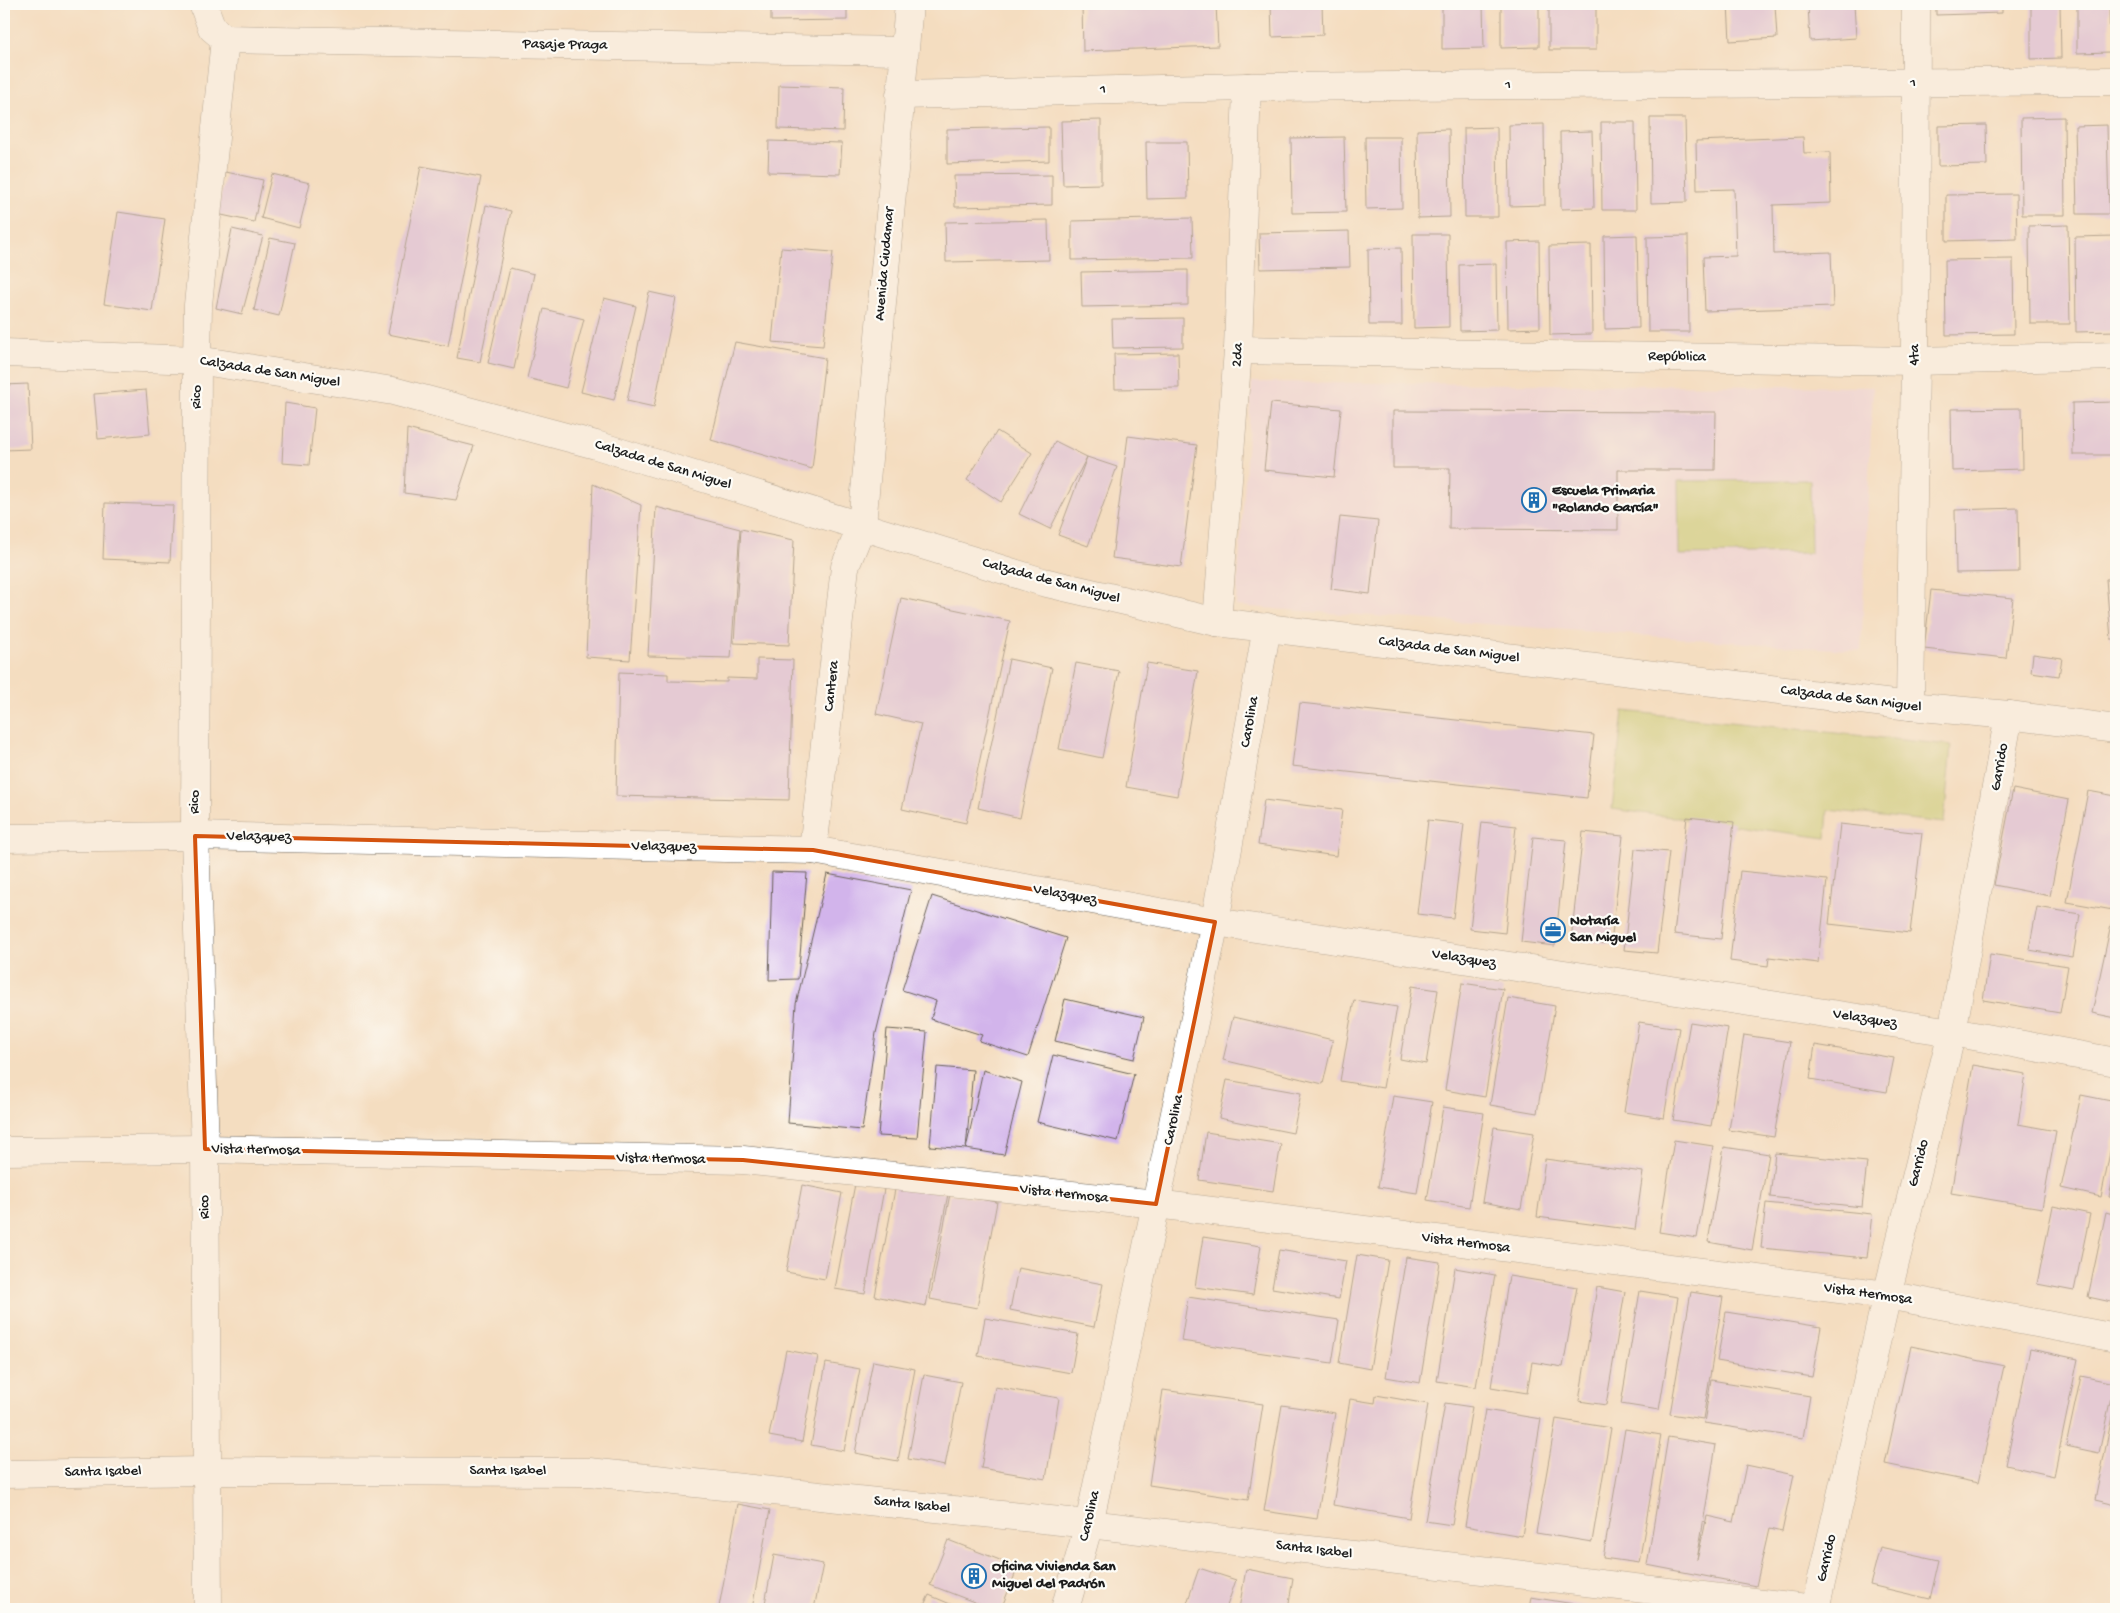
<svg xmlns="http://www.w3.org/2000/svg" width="2120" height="1613" font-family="'Gochi Hand',sans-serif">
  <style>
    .built { fill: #ecd1e9 }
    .green { fill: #bfcc6d; stroke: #6e7444 }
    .building { fill: #d2b4eb }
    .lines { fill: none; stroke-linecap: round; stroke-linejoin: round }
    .street-casing { stroke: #686055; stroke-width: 29 }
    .secondary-casing { stroke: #686055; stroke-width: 29 }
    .street { stroke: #fff; stroke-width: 28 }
    .secondary { stroke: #fff; stroke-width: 28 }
    .marked { fill: none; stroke: #d4530e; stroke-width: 4; stroke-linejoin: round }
    .labels { text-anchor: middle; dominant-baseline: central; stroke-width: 4.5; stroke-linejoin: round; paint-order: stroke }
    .street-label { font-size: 15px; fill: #1c1c1c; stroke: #fdfcf7 }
    .poi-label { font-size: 15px; font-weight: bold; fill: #1c1c1c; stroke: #fdfcf7; text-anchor: start }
  </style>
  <rect width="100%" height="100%" fill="#fdfcf7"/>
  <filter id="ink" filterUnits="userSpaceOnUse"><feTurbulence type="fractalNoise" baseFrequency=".02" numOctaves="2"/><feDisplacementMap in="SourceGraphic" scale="10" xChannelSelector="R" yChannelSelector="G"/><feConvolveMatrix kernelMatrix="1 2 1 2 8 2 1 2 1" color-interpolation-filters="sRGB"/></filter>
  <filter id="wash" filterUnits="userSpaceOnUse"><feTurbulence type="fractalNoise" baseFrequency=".0096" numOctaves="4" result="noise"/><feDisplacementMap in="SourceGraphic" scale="20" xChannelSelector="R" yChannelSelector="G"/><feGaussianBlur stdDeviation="1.12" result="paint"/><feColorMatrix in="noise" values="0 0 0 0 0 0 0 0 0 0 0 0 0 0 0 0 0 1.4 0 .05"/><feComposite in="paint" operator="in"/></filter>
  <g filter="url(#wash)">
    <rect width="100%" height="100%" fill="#f4ddc0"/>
    <polygon class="built" points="1252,382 1873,387 1861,651 1236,606"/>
    <g class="green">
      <polygon points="1810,480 1811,553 1679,555 1678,481"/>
      <polygon points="1623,711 1951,745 1944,823 1828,810 1826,838 1612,809"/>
    </g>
    <g id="blocks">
      <g class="building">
        <polygon points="771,4 847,4 847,20 771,21"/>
        <polygon points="1082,4 1216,4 1218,46 1083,51"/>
        <polygon points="1271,4 1322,4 1323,35 1272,37"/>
        <polygon points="1442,4 1483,4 1484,48 1442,49"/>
        <polygon points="1501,4 1539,4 1539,47 1501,48"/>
        <rect x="1549" y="4" width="47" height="46"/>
        <polygon points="1728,4 1775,4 1777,38 1730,41"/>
        <polygon points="1808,4 1854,4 1856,38 1810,41"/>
        <polygon points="1936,4 2002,4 2002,13 1936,15"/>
        <polygon points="2031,4 2060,4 2061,58 2031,59"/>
        <polygon points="2077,4 2109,4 2110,52 2077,53"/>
        <polygon points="779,85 844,87 843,131 778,129"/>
        <polygon points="2064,117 2065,215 2022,215 2021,118"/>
        <polygon points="1650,118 1685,118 1687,202 1651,203"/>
        <polygon points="1101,120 1101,184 1063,185 1061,121"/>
        <polygon points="1601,122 1635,122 1636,210 1602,210"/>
        <polygon points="1544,124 1545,205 1510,206 1509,125"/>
        <polygon points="1986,125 1987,165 1938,166 1938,126"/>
        <polygon points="2107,125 2109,214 2077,214 2075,126"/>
        <polygon points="1049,127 1049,161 947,164 947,129"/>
        <polygon points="1497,127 1498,217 1465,217 1464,128"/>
        <polygon points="1449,129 1450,217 1418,218 1417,130"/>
        <polygon points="1592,131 1594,208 1561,209 1560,132"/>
        <polygon points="1344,137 1346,212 1292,213 1291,138"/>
        <polygon points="1365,137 1401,137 1402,208 1366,209"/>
        <polygon points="1803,137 1804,153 1830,152 1831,203 1773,205 1774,254 1831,252 1833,307 1705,311 1703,257 1736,256 1734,189 1697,190 1696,141"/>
        <polygon points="769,141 842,143 840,174 768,172"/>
        <polygon points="1146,142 1187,142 1188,198 1147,199"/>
        <polygon points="421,166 481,177 448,346 388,334"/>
        <polygon points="226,172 263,180 254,222 217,214"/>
        <polygon points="272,174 310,183 299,228 261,218"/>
        <polygon points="1052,175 1052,205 955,207 954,176"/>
        <polygon points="2016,194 2017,239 1946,241 1946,195"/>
        <polygon points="486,205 511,211 480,362 457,358"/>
        <polygon points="118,212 165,219 152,311 104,304"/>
        <polygon points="1192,218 1193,258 1072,260 1072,221"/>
        <polygon points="1048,220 1049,260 946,262 945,222"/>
        <polygon points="2068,225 2070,324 2030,324 2029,226"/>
        <polygon points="232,229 263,236 242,314 216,308"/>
        <polygon points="1349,231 1350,267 1260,269 1259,233"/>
        <polygon points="1413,234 1448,234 1449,327 1414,328"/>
        <polygon points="1637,235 1639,328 1605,329 1604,236"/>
        <polygon points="1688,236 1689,332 1648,332 1647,237"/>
        <polygon points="2115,236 2116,331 2076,332 2075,237"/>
        <polygon points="270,238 295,243 279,316 254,310"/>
        <polygon points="1539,241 1540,328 1508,329 1507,242"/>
        <polygon points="1591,245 1592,334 1550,335 1549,246"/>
        <polygon points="781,248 833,252 823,346 772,342"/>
        <polygon points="1401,248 1402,325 1369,325 1368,249"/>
        <polygon points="2013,259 2014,334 1946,335 1945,260"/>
        <polygon points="1496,264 1497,330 1460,331 1459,265"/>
        <polygon points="510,268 534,274 514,369 488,363"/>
        <polygon points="1188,270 1188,305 1082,307 1081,272"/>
        <polygon points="649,292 676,298 654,407 627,401"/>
        <polygon points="604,298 636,306 614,400 581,392"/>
        <polygon points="544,309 584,319 566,388 527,378"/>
        <polygon points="1183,318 1183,347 1113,348 1112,319"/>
        <polygon points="735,342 825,358 812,469 711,440"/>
        <polygon points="1178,353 1179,388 1115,389 1114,354"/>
        <polygon points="28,384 31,449 4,450 4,385"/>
        <polygon points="146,390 150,434 98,439 94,394"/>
        <polygon points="2116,402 2116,455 2073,455 2072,403"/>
        <polygon points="285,403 315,408 309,465 282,463"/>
        <polygon points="1271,403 1341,409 1334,477 1264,470"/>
        <polygon points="2022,408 2023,469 1952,471 1951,409"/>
        <polygon points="1393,411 1716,412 1715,470 1618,470 1618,530 1449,529 1450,468 1393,468"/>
        <polygon points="407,429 474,446 456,500 404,493"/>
        <polygon points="997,431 1032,453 1001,502 967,480"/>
        <polygon points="1128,436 1197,445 1181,567 1112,558"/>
        <polygon points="1055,441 1087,457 1050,529 1019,514"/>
        <polygon points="1087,457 1117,467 1088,546 1058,535"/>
        <polygon points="593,484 641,505 630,660 586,657"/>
        <polygon points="105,503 173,505 170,562 103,559"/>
        <polygon points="656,507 740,529 731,658 648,656"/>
        <polygon points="2018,508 2019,572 1956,573 1955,510"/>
        <polygon points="1340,517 1378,521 1370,594 1331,589"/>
        <polygon points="741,529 794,540 789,645 734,643"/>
        <polygon points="2116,578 2116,639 2111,639 2106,579"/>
        <polygon points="1931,590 2013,598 2006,658 1924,649"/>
        <polygon points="901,598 1010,621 966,823 902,809 921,724 876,714"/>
        <polygon points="2033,654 2062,658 2059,676 2031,672"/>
        <polygon points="757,659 793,660 789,800 616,796 619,672 668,674 668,681 727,682 727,678 757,679"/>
        <polygon points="1009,659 1052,668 1020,818 978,808"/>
        <polygon points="1076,663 1119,671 1102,758 1059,749"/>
        <polygon points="1147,663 1198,671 1177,796 1126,787"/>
        <polygon points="1300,703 1594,735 1587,798 1292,766"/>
        <polygon points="2013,789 2069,800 2050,896 1994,885"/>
        <polygon points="2088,791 2116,796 2116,891 2113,910 2067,902"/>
        <polygon points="1264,800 1342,810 1336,856 1258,845"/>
        <polygon points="1687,817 1734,822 1721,939 1674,934"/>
        <polygon points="1428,820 1464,824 1453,918 1417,914"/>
        <polygon points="1482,822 1516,826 1505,933 1470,929"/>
        <polygon points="1840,824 1922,833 1910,933 1829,924"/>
        <polygon points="1583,832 1623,836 1611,944 1571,940"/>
        <polygon points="1533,837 1566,840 1555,946 1521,942"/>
        <polygon points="1635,849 1669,852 1657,953 1624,950"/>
        <polygon points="1740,871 1827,880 1818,963 1769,957 1768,966 1730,961"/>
        <polygon points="772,872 807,873 798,979 769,980"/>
        <polygon points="827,874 911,890 876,1033 862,1130 788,1123 796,1004"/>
        <polygon points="932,896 1066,938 1028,1057 979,1041 982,1035 931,1019 936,1001 902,990"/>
        <polygon points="2037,907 2080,914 2073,957 2029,950"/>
        <polygon points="2111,924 2116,925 2116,1018 2092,1013"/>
        <polygon points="1990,954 2068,966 2060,1013 1983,1000"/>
        <polygon points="1462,983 1503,989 1485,1097 1445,1090"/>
        <polygon points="1412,986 1438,990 1426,1064 1400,1059"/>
        <polygon points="1508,998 1555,1006 1537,1113 1490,1105"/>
        <polygon points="1065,999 1144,1017 1134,1059 1055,1041"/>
        <polygon points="1354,1000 1397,1007 1383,1088 1340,1081"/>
        <polygon points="1233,1017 1333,1040 1323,1084 1223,1060"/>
        <polygon points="1639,1022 1679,1028 1664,1118 1624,1112"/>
        <polygon points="1690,1022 1728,1028 1711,1126 1673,1120"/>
        <polygon points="887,1029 927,1032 917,1138 878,1136"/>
        <polygon points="1744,1035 1790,1042 1774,1137 1729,1130"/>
        <polygon points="1815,1045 1894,1058 1887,1092 1810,1079"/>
        <polygon points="1053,1055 1134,1074 1118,1141 1037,1122"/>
        <polygon points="1973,1065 2026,1074 2018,1124 2056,1131 2042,1208 1951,1193"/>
        <polygon points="937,1067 973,1070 966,1149 930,1146"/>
        <polygon points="983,1070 1022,1082 1004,1155 966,1149"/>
        <polygon points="1227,1080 1301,1093 1293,1133 1219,1118"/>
        <polygon points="2081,1095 2116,1102 2116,1123 2101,1197 2061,1188"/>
        <polygon points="1393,1096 1432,1102 1417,1193 1378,1187"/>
        <polygon points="1443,1107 1484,1113 1469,1207 1427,1200"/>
        <polygon points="1494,1127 1534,1133 1521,1209 1482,1202"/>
        <polygon points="1206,1132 1281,1144 1273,1191 1199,1180"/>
        <polygon points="1674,1140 1713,1146 1697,1238 1659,1232"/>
        <polygon points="1724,1147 1769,1154 1752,1250 1708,1242"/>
        <polygon points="1775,1153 1867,1162 1862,1207 1770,1197"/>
        <polygon points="1545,1159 1643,1172 1635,1230 1537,1217"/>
        <polygon points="2115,1167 2116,1167 2116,1198 2109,1197"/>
        <polygon points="855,1184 884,1189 865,1294 835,1289"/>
        <polygon points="896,1184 948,1194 926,1306 875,1296"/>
        <polygon points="802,1185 842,1193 825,1279 786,1272"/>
        <polygon points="950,1194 997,1202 977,1308 930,1299"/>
        <polygon points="1766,1203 1872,1214 1867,1258 1761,1248"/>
        <polygon points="2053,1206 2090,1214 2074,1291 2037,1284"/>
        <polygon points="2106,1212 2116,1215 2116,1303 2088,1297"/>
        <polygon points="1203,1237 1261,1246 1253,1295 1195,1287"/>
        <polygon points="1279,1250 1346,1261 1339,1299 1272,1288"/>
        <polygon points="1357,1255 1388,1260 1370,1369 1339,1363"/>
        <polygon points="1406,1257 1440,1262 1420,1383 1386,1377"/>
        <polygon points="1018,1268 1103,1284 1094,1327 1010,1310"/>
        <polygon points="1455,1268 1495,1275 1476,1387 1437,1381"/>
        <polygon points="1509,1276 1577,1287 1563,1367 1532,1362 1527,1393 1491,1387"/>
        <polygon points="1597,1287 1625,1292 1606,1405 1579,1401"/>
        <polygon points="1640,1291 1678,1297 1659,1410 1621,1404"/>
        <polygon points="1691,1292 1723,1297 1703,1419 1670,1414"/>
        <polygon points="1188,1297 1339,1320 1332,1363 1181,1341"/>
        <polygon points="1726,1312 1821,1327 1812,1377 1717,1361"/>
        <polygon points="985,1318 1078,1334 1071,1373 978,1356"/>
        <polygon points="1911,1346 2004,1366 1978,1483 1885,1464"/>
        <polygon points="2030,1349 2078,1359 2054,1476 2006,1465"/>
        <polygon points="786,1350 818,1356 802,1442 769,1436"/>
        <polygon points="873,1361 915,1369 898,1461 855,1453"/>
        <polygon points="826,1363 860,1369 844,1451 811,1445"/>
        <polygon points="924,1375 961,1382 945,1466 908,1459"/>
        <polygon points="2081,1376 2114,1383 2099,1453 2066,1446"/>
        <polygon points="1711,1380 1810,1396 1803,1438 1704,1423"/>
        <polygon points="995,1387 1059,1398 1046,1479 981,1468"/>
        <polygon points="1163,1390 1263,1404 1248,1500 1149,1485"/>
        <polygon points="1376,1395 1428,1404 1409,1518 1333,1505 1350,1399 1375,1403"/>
        <polygon points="2115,1402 2116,1402 2116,1505 2095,1500"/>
        <polygon points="1445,1403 1472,1407 1452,1525 1425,1521"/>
        <polygon points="1282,1405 1335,1413 1317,1519 1264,1511"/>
        <polygon points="1485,1410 1541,1419 1522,1536 1465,1526"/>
        <polygon points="1556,1419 1611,1428 1592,1542 1536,1533"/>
        <polygon points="1625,1429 1661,1435 1639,1563 1603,1558"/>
        <polygon points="1668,1437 1716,1445 1697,1560 1707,1516 1734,1522 1746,1465 1794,1475 1782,1532 1769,1529 1756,1586 1647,1565"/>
        <polygon points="738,1504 770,1510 752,1609 719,1607"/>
        <polygon points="948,1540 1018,1567 1001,1609 992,1609 930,1585"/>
        <polygon points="1880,1547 1939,1560 1930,1599 1870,1585"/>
        <polygon points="774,1555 823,1564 814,1609 764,1609"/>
        <polygon points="1199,1568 1236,1580 1226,1609 1185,1609"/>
        <polygon points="1246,1569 1293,1578 1288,1609 1239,1609"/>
        <polygon points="929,1595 962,1609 922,1609"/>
        <polygon points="1531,1597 1598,1608 1598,1609 1529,1609"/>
      </g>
    </g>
  </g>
  <g filter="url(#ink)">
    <use href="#blocks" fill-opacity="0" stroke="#686055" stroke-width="1"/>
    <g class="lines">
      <defs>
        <g id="street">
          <polyline points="203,4 212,28 225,39 198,305 197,360 195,836 205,1149 208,1609"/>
          <polyline points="225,39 904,51"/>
          <polyline points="900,95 1247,87 2116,81"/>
          <polyline points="1238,350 1915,361 2116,356"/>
          <polyline points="1217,622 1238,350 1247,87"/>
          <polyline points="1910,706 1915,361 1916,4"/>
          <polyline points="4,838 195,836 813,850 1215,922 1952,1032 2116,1062"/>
          <polyline points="813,850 845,567 862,525"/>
          <polyline points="4,1151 205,1149 743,1160 1156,1204 1887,1295 2116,1338"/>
          <polyline points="4,1474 208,1471 589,1472 1089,1524 1815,1609"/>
          <polyline points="1815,1609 1887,1295 1952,1032 2009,715"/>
        </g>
        <g id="secondary">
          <polyline points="4,353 197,360 393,391 596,445 1043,582 1217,622 1910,706 2009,715 2116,729"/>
          <polyline points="862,525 909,4"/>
          <polyline points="1065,1609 1089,1524 1215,922 1267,627"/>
        </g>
      </defs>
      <use href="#street" class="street-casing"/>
      <use href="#secondary" class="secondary-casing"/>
      <use href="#street" class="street"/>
      <use href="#secondary" class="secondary"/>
    </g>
  </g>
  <path d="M0 0H2120V1613H0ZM195 836 813 850 1215 922 1156 1204 743 1160 205 1149Z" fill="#f4ddc0" fill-opacity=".55" fill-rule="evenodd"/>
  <path class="marked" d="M195 836 813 850 1215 922 1156 1204 743 1160 205 1149Z"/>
  <defs>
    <symbol id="building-ring" viewBox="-11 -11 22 22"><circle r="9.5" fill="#fdfcf7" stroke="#1f6fb2" stroke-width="1.5"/><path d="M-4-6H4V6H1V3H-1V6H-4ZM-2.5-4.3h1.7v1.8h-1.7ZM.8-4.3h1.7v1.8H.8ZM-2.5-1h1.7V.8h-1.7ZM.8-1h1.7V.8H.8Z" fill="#1f6fb2"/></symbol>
    <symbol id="office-ring" viewBox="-11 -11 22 22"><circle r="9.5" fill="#fdfcf7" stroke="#1f6fb2" stroke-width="1.5"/><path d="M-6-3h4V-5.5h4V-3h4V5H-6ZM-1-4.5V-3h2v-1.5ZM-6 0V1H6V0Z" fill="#1f6fb2"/></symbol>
  </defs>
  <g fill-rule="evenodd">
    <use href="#building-ring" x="1520" y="486" width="28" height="28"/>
    <use href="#office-ring" x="1539" y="916" width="28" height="28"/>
    <use href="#building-ring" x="960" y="1562" width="28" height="28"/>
  </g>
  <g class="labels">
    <g class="street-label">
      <text transform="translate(565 45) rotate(1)">Pasaje Praga</text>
      <text x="1913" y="83">1</text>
      <text x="1508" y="85">1</text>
      <text transform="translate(1103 90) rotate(-1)">1</text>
      <text transform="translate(885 264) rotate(-85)">Avenida Ciudamar</text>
      <text transform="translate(1238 355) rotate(-87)">2da</text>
      <text transform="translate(1915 355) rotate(-89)">4ta</text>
      <text transform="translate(1677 357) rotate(1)">República</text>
      <text transform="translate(270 372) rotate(9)">Calzada de San Miguel</text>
      <text transform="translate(197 397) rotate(-90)">Rico</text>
      <text transform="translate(663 465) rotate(17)">Calzada de San Miguel</text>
      <text transform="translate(1051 581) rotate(15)">Calzada de San Miguel</text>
      <text transform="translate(1449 650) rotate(7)">Calzada de San Miguel</text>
      <text transform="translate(832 686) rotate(-84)">Cantera</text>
      <text transform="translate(1851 699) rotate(7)">Calzada de San Miguel</text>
      <text transform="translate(1250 722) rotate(-80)">Carolina</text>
      <text transform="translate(2000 767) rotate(-80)">Garrido</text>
      <text transform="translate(195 802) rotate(-90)">Rico</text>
      <text transform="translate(259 837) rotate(1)">Velazquez</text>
      <text transform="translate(664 847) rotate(1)">Velazquez</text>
      <text transform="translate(1065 895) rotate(10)">Velazquez</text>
      <text transform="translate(1464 959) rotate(9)">Velazquez</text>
      <text transform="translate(1865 1019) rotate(9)">Velazquez</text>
      <text transform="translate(1174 1120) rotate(-78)">Carolina</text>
      <text transform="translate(256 1150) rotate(1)">Vista Hermosa</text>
      <text transform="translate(661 1159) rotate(1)">Vista Hermosa</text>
      <text transform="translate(1919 1163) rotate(-76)">Garrido</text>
      <text transform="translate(1064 1194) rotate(6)">Vista Hermosa</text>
      <text transform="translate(205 1207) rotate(-91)">Rico</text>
      <text transform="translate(1466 1243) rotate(7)">Vista Hermosa</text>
      <text transform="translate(1868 1294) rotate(8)">Vista Hermosa</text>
      <text x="508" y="1471">Santa Isabel</text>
      <text transform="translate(103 1472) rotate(-1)">Santa Isabel</text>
      <text transform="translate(912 1505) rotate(6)">Santa Isabel</text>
      <text transform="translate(1090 1516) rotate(-77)">Carolina</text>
      <text transform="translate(1314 1550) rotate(7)">Santa Isabel</text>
      <text transform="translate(1827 1558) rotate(-77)">Garrido</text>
    </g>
    <g class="poi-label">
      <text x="1552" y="491">Escuela Primaria<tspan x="1552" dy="17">"Rolando García"</tspan></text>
      <text x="1570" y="921">Notaría<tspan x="1570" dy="17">San Miguel</tspan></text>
      <text x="992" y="1567">Oficina Vivienda San<tspan x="992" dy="17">Miguel del Padrón</tspan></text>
    </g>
  </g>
  <rect width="2120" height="1613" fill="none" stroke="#fdfcf7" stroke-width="20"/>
</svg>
